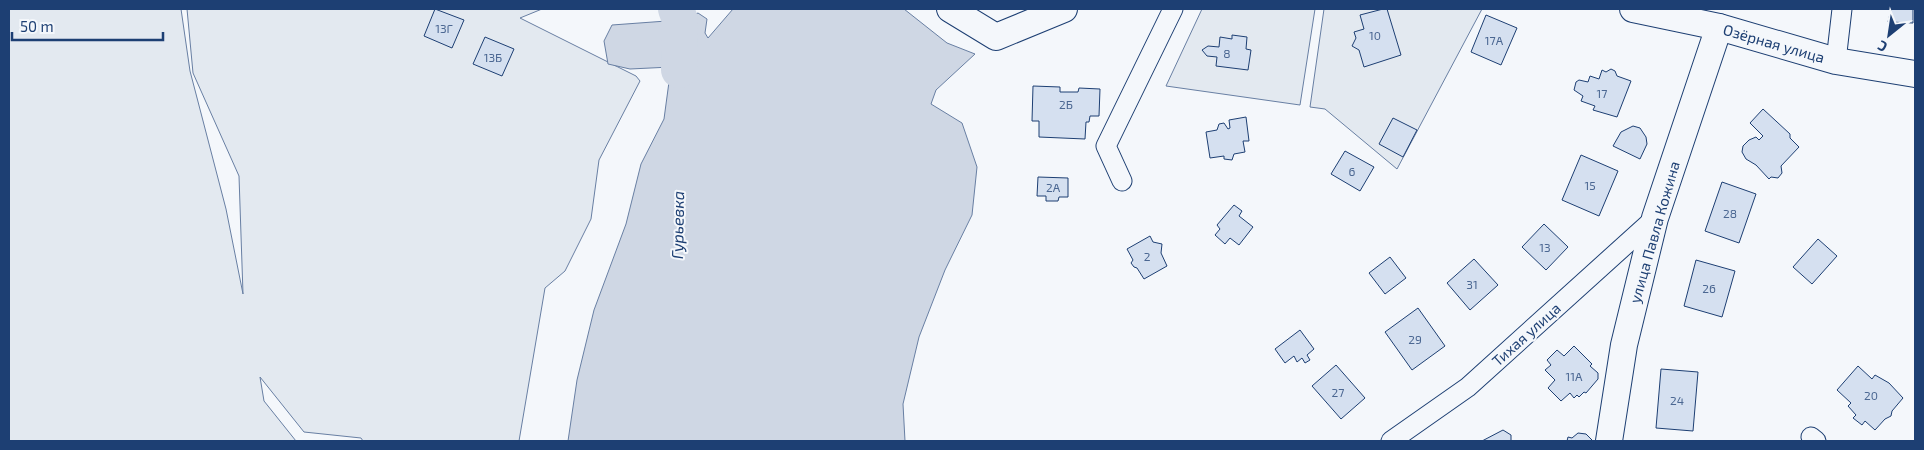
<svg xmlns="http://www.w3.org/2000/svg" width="1924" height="450" font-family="'Exo 2',sans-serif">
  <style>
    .green { fill: #e3e9f0; stroke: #687fa3 }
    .water { fill: #cfd7e4; stroke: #687fa3 }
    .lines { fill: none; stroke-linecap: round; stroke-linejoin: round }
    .river { stroke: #cfd7e4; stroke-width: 36 }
    .building { fill: #d5e0f0; stroke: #1d3f73 }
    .street-casing { stroke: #1d3f73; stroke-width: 21 }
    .secondary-casing { stroke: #1d3f73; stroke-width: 28 }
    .street { stroke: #f4f7fb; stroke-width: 19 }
    .secondary { stroke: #f4f7fb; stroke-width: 26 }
    .labels { text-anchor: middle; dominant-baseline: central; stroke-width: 4; stroke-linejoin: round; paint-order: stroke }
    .number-label { font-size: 12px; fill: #4b6792 }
    .street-label { font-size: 15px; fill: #1d3f73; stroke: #f4f7fb }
    .water-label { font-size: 16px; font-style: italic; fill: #1d3f73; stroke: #f4f7fb }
  </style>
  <rect width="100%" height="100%" fill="#f4f7fb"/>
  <g class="green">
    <polygon points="9,9 181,9 190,71 226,209 243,294 239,176 193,73 187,9 542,9 520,18 636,76 640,81 599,160 591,219 565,271 545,288 519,441 363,441 361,438 304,432 260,377 264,401 296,441 9,441"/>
    <polygon points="1202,9 1315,9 1300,105 1166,86"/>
    <polygon points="1324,9 1482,9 1397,169 1325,109 1310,107"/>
  </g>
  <polygon class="water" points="733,9 904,9 947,43 975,54 936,90 931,104 962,123 977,167 972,215 945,270 919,337 903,404 905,441 568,441 577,380 594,310 626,224 641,164 664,119 671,67 630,69 608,64 604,41 612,25 680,20 698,13 707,19 705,33 708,38"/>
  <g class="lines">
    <polyline class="river" points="676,9 680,20 679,70"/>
  </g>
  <g class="building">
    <polygon points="435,9 464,20 452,48 424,36"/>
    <polygon points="1383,9 1387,9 1401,55 1364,67 1359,50 1352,46 1356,38 1354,32 1364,29 1360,15"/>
    <polygon points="1891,9 1913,9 1913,23 1888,22"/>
    <polygon points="1486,15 1517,28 1501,65 1471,52"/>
    <polygon points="1232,35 1247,37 1246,49 1251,50 1248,70 1216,66 1217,57 1207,56 1202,50 1208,46 1219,47 1220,37 1232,39"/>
    <polygon points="485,37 514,49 502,76 473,64"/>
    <polygon points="1611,69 1615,71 1617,76 1631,81 1617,117 1593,110 1595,106 1581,101 1583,96 1574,90 1576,82 1579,80 1588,82 1590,76 1599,79 1602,70 1606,72"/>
    <polygon points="1033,86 1060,87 1060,92 1078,92 1079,88 1100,89 1099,116 1090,116 1089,122 1086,122 1085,139 1039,137 1039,121 1032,121"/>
    <polygon points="1763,109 1790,134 1790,138 1799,147 1781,166 1782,173 1778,178 1771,177 1769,179 1756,165 1746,159 1742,152 1743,146 1749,140 1756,137 1759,140 1763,136 1750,123"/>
    <polygon points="1246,117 1249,141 1243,141 1245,152 1234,154 1232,160 1224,159 1224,156 1210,158 1206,132 1217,130 1219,124 1224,123 1228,129 1230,128 1229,120"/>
    <polygon points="1393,118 1417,130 1403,157 1379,144"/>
    <polygon points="1633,126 1640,128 1646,137 1647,144 1640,159 1613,146 1621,132"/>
    <polygon points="1345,151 1374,167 1360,191 1331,174"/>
    <polygon points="1581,155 1618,171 1599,216 1562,200"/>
    <polygon points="1038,177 1068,178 1068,197 1059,197 1058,201 1046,201 1046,196 1037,196"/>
    <polygon points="1722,182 1756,194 1739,243 1705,231"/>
    <polygon points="1234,205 1242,211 1239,216 1253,227 1239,245 1230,238 1225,244 1215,235 1220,229 1217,225"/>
    <polygon points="1544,224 1568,247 1546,270 1522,247"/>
    <polygon points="1150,236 1153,242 1162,244 1161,253 1167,266 1144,279 1137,268 1134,267 1131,263 1133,260 1127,249"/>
    <polygon points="1818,239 1837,256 1812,284 1793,267"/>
    <polygon points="1390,257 1406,278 1385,294 1369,273"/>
    <polygon points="1474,259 1498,285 1470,310 1447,283"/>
    <polygon points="1696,260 1735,271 1722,317 1684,306"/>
    <polygon points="1418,308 1445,346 1412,370 1385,332"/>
    <polygon points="1300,330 1314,349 1307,355 1310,360 1305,363 1302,358 1297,362 1294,356 1285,363 1275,349"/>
    <polygon points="1574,346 1592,364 1590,366 1598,373 1598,379 1586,393 1584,392 1579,397 1577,395 1574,398 1570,393 1561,401 1548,388 1555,380 1545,370 1551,365 1547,360 1557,350 1564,356"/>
    <polygon points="1336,365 1365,398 1341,419 1312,386"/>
    <polygon points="1858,366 1872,379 1875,375 1889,383 1903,398 1892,411 1891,416 1885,419 1875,430 1865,421 1862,425 1853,418 1856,415 1848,406 1851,403 1837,390"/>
    <polygon points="1661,369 1698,372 1693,431 1656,428"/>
    <polygon points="1503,430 1511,435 1511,441 1482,441"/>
    <polygon points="1578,433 1586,434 1593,441 1567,441 1568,437 1572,438"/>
  </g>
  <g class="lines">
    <defs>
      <g id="street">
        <polyline points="1836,61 1842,9"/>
        <polyline points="1122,181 1106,146 1173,9"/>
        <polyline points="1811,437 1816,441"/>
        <polyline points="1391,441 1468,387 1655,218"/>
      </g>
      <g id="secondary">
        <polyline points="950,9 996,37 1064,9"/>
        <polyline points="1633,9 1719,27 1836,61 1915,74"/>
        <polyline points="1609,441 1624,345 1655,218 1719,27"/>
      </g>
    </defs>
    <use href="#street" class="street-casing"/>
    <use href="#secondary" class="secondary-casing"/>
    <use href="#street" class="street"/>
    <use href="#secondary" class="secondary"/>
  </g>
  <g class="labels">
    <g class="number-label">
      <text x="444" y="28">13Г</text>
      <text x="1375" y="35">10</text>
      <text x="1494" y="40">17А</text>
      <text x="1227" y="53">8</text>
      <text x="493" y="57">13Б</text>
      <text x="1602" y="93">17</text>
      <text x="1066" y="104">2Б</text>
      <text x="1352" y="171">6</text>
      <text x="1590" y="185">15</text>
      <text x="1053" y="187">2А</text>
      <text x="1730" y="213">28</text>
      <text x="1545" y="247">13</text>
      <text x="1147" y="256">2</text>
      <text x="1472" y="284">31</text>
      <text x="1709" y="288">26</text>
      <text x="1415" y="339">29</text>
      <text x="1574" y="376">11А</text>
      <text x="1338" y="392">27</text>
      <text x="1871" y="395">20</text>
      <text x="1677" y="400">24</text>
    </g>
    <g class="street-label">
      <text transform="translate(1774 43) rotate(16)">Озёрная улица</text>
      <text transform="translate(1654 232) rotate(-74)">улица Павла Кожина</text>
      <text transform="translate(1526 334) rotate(-42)">Тихая улица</text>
    </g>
    <g class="water-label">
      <text transform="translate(677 225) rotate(-89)">Гурьевка</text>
    </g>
  </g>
  <rect width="1924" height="450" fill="none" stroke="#1d3f73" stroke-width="20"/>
  <g transform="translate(1889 35) rotate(210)" stroke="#f4f7fb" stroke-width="4" paint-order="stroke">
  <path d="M0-4L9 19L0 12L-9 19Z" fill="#1d3f73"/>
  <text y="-8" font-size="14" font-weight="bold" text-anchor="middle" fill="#1d3f73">С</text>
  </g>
  <path d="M12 32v8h151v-8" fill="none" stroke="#1d3f73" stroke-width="2.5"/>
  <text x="20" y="32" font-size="15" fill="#1d3f73" stroke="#f4f7fb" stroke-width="4" paint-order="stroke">50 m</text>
</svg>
